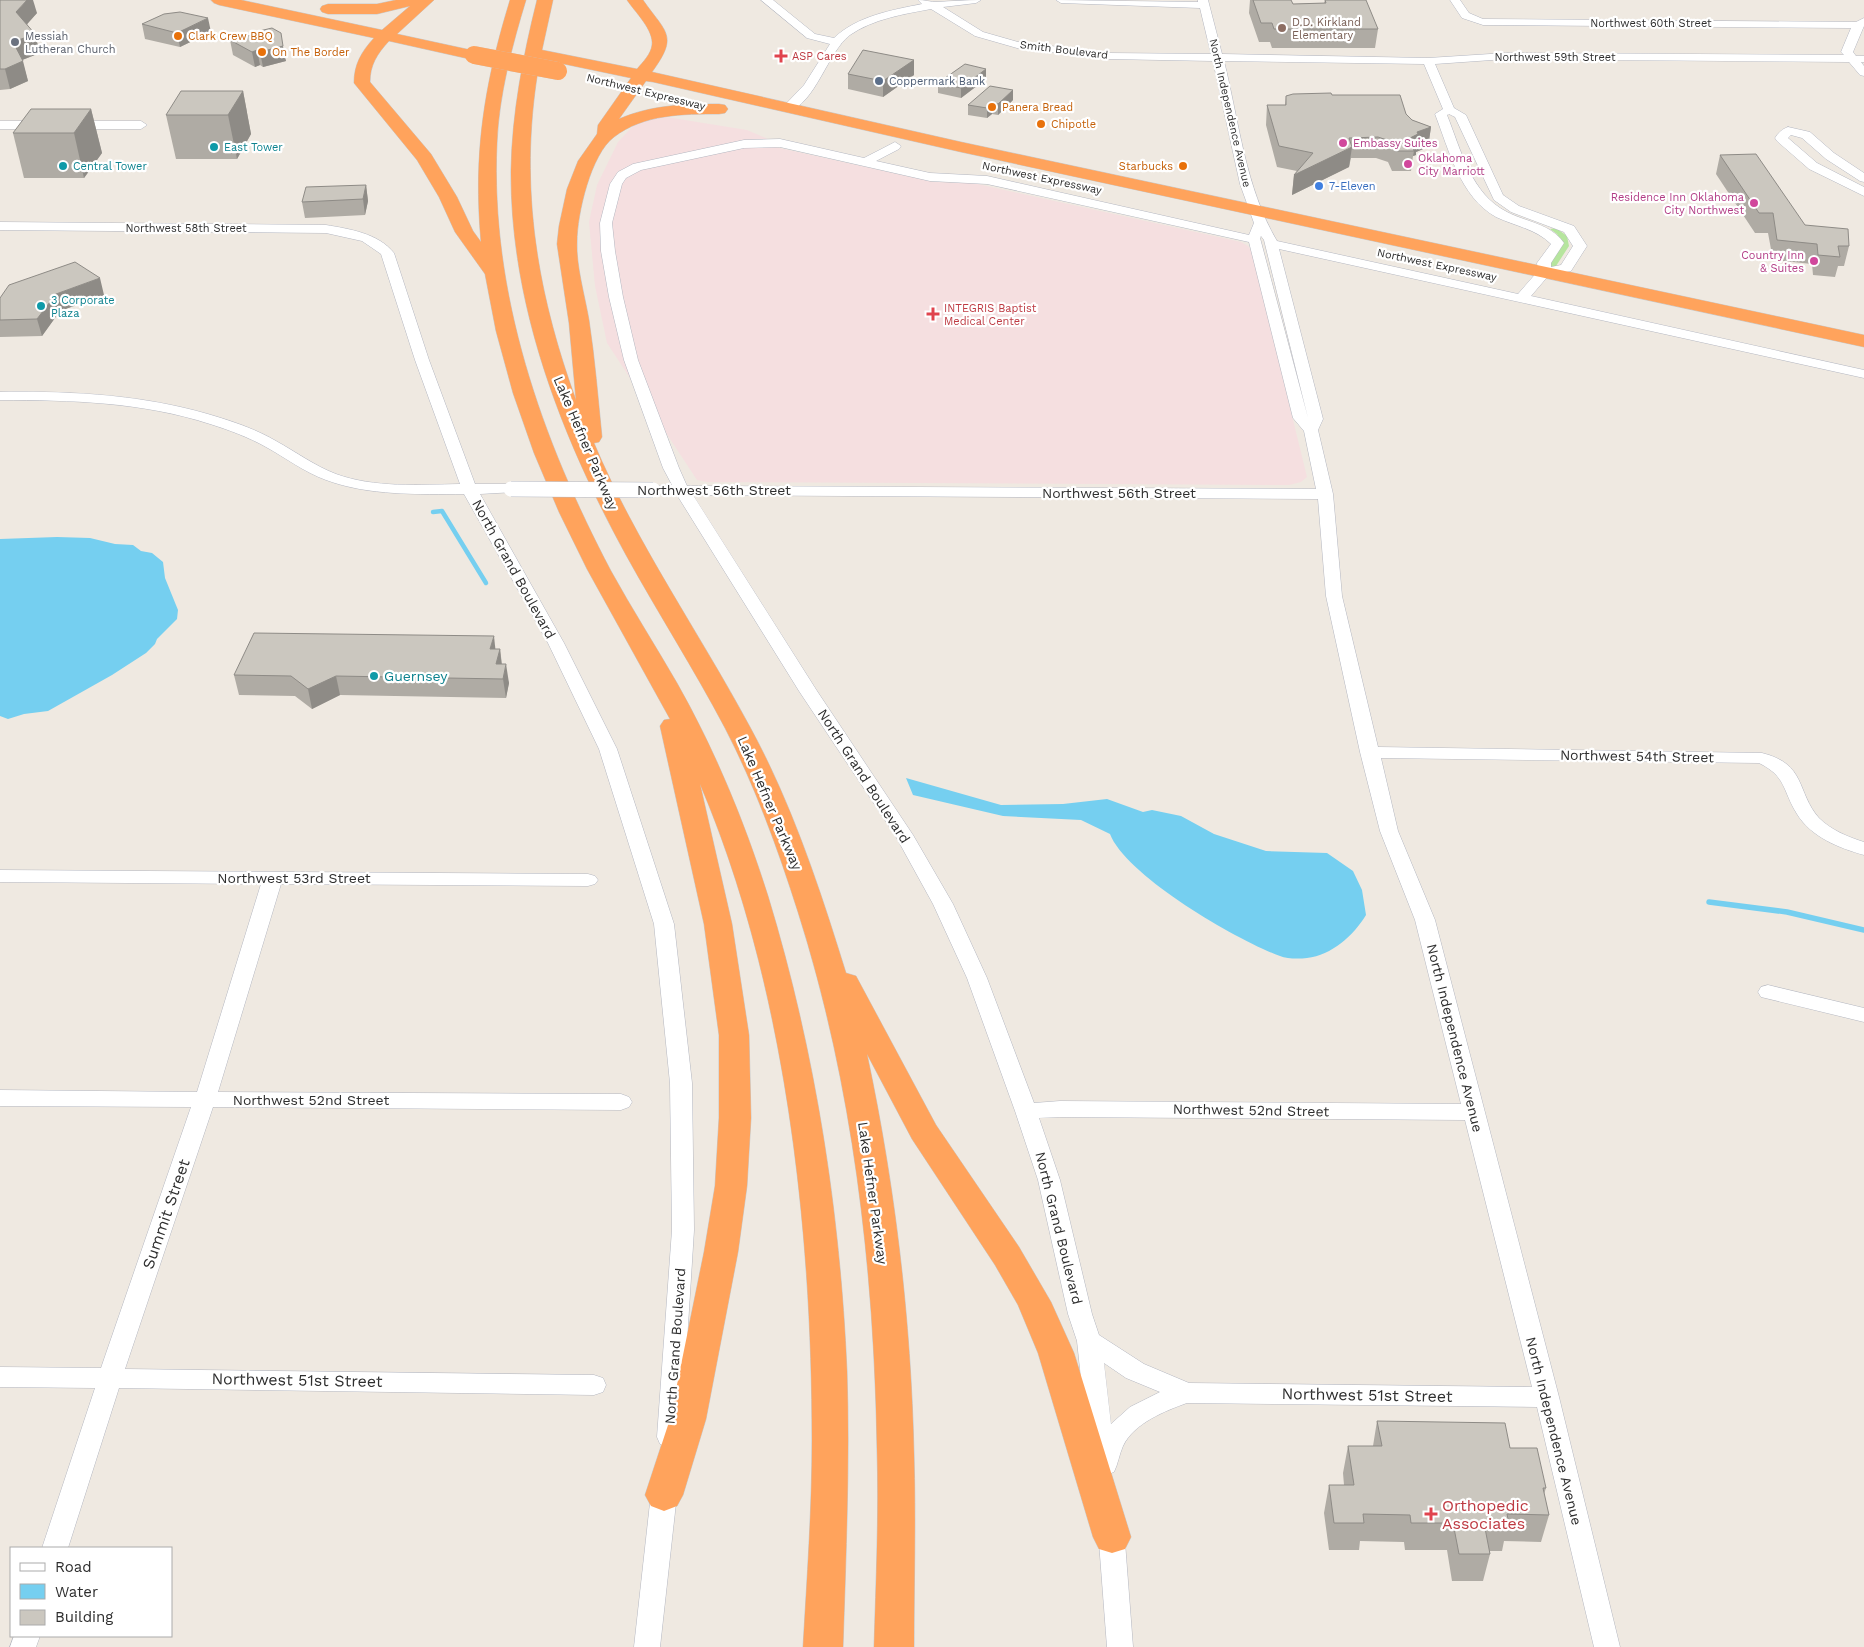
<svg xmlns="http://www.w3.org/2000/svg" width="1864" height="1647" font-family="'Work Sans',sans-serif">
  <style>
    .medical { fill: #f5dfe0 }
    .green { fill: #b6e59e }
    .water { fill: #75cff0 }
    .lines { fill: none; stroke-linecap: round; stroke-linejoin: round }
    .stream-far1 { stroke: #75cff0; stroke-width: 4.5 }
    .stream { stroke: #75cff0; stroke-width: 5.5 }
    .minor-casing { stroke: #b4b7c1; stroke-width: 1 }
    .highway-casing { stroke: #c9c9c9; stroke-width: 1 }
    .minor { fill: #fff; fill-rule: evenodd }
    .highway { fill: #ffa35c; fill-rule: evenodd }
    .minor-bridge-casing { stroke: #b4b7c1; stroke-width: 16; stroke-linecap: butt }
    .highway-bridge-casing { stroke: #c9c9c9; stroke-width: 18; stroke-linecap: butt }
    .minor-bridge { stroke: #fff; stroke-width: 15 }
    .highway-bridge { stroke: #ffa35c; stroke-width: 18 }
    .wall { fill: #afaba4 }
    .shaded-wall { fill: #8e8b86 }
    .building { fill: #cbc7bf; stroke: #8e8b86 }
    .education-dot { fill: #8d6e63; stroke: #fff; stroke-width: 2 }
    .food-dot { fill: #e8710a; stroke: #fff; stroke-width: 2 }
    .worship-dot { fill: #6b7280; stroke: #fff; stroke-width: 2 }
    .health-dot { fill: #e0444e; stroke: #fff; stroke-width: 2 }
    .service-dot { fill: #5c6f8a; stroke: #fff; stroke-width: 2 }
    .hotel-dot { fill: #d1479c; stroke: #fff; stroke-width: 2 }
    .culture-dot { fill: #0f9aa8; stroke: #fff; stroke-width: 2 }
    .shop-dot { fill: #3f7fe0; stroke: #fff; stroke-width: 2 }
    .labels { text-anchor: middle; dominant-baseline: central; stroke-width: 4.5; stroke-linejoin: round; paint-order: stroke }
    .far-education-label { font-size: 11px; fill: #785e54; stroke: #fff; text-anchor: start }
    .far-street-label { font-size: 11px; fill: #2e2e2e; stroke: #fff }
    .far-worship-label { font-size: 11px; fill: #5b616d; stroke: #fff; text-anchor: start }
    .far-food-label { font-size: 11px; fill: #c56008; stroke: #fff; text-anchor: start }
    .far-health-label { font-size: 11px; fill: #be3a42; stroke: #fff; text-anchor: start }
    .far-service-label { font-size: 11px; fill: #4e5e75; stroke: #fff; text-anchor: start }
    .far-hotel-label { font-size: 11px; fill: #b23c85; stroke: #fff; text-anchor: start }
    .far-culture-label { font-size: 11px; fill: #0d838f; stroke: #fff; text-anchor: start }
    .far-shop-label { font-size: 11px; fill: #366cbe; stroke: #fff; text-anchor: start }
    .street-label { font-size: 14px; fill: #2e2e2e; stroke: #fff }
    .culture-label { font-size: 14px; fill: #0d838f; stroke: #fff; text-anchor: start }
    .near-street-label { font-size: 16px; fill: #2e2e2e; stroke: #fff }
    .near-health-label { font-size: 16px; fill: #be3a42; stroke: #fff; text-anchor: start }
  </style>
  <rect width="100%" height="100%" fill="#efe9e1"/>
  <polygon class="medical" points="660,116 747,130 766,138 775,147 934,182 973,183 1241,242 1248,246 1252,252 1307,477 1301,482 1289,485 707,482 697,480 607,343 595,286 589,222 597,185 618,142 633,126 646,119"/>
  <polygon class="green" points="1556,228 1567,236 1569,246 1556,266 1551,268 1546,267 1561,241 1557,234 1550,229"/>
  <g class="water">
    <polygon points="57,537 90,538 115,544 133,545 141,551 152,553 163,562 165,578 178,610 177,619 157,639 155,644 146,653 112,675 48,711 24,714 8,719 0,716 0,539"/>
    <path d="M906 778 1001 805 1063 804 1107 799 1143 812 1152 810 1181 816 1214 834 1266 851 1327 853 1353 871 1362 890 1366 915C1353 936 1332 955 1307 958 1299 959 1287 959 1280 956 1238 941 1126 876 1110 834L1081 820 1003 816 913 795Z"/>
  </g>
  <g class="lines">
    <polyline class="stream-far1" points="433,512 442,511 486,583"/>
    <polyline class="stream" points="1709,902 1787,912 1864,930"/>
    <defs>
      <g id="minor">
        <path d="M761 0H773L815 34 834 38C857 16 892 10 922 4L918 0C924 0 931 2 937 2 952 1 966 0 981 0L976 3 943 7 983 32 1018 42 1108 53 1211 54 1200 8 1061 3 1056 0 1198 2V0H1208L1222 54 1428 58 1506 53 1844 55 1841 52 1851 28 1483 25 1462 18 1450 0H1460L1469 13 1483 19 1856 22 1864 18V26L1853 52 1856 56H1864V62H1861L1864 66V76L1860 75 1849 62 1506 59 1435 64 1454 108 1466 115 1503 195 1519 206 1574 226 1587 246 1571 271 1549 275 1531 296 1864 370V378L1279 249 1323 419 1318 430 1333 494 1342 596 1378 747 1762 753C1807 764 1796 792 1819 818 1831 830 1848 837 1864 842V855C1839 848 1811 837 1797 814 1782 790 1787 777 1759 763L1381 758 1398 831 1435 920 1559 1397 1620 1647H1594L1537 1407 1187 1403C1165 1411 1134 1423 1123 1446 1119 1455 1118 1464 1114 1472 1101 1477 1096 1474 1090 1462L1077 1341 1068 1314 1038 1180 1015 1111 967 978 933 904 895 835 799 691 677 495 648 493 645 490 648 487 672 485 663 468 624 360 609 297 601 251 600 223 610 184 618 172 633 164 744 140 780 139 864 158 895 142 901 146 899 149 876 161 930 173 987 176 1249 235 1254 223 1240 184 1213 61 1108 59 1017 48 975 36 931 9C904 14 873 19 850 35 828 51 815 105 788 111L782 108 804 85 830 44 807 38ZM1224 61 1424 64 1443 109 1435 114C1449 150 1460 197 1496 217 1515 226 1536 229 1551 244L1537 263 1538 271 1518 294 1277 241C1245 187 1239 121 1224 61ZM1449 114 1455 117 1494 200 1511 212 1564 232 1573 246 1561 265 1551 267V263L1564 243C1551 224 1526 222 1507 212 1471 194 1461 150 1447 115ZM780 147 930 181 987 184 1249 242 1293 418 1304 431 1316 489 687 486 679 468 638 360 623 297 615 251 612 223 622 184 626 178 641 170 744 148ZM1261 236 1264 240 1308 418 1260 238ZM693 495 1318 499 1326 596 1360 752 1380 831 1415 920 1461 1104 1060 1101 1034 1103 987 978 953 904 913 835 817 691ZM1060 1117 1465 1120 1532 1387 1189 1383 1144 1364 1099 1335 1092 1314 1060 1180 1039 1118ZM1104 1363 1126 1378 1160 1392 1130 1407 1111 1424Z"/>
        <polygon points="0,121 141,121 147,125 141,129 0,129"/>
        <path d="M1788 127 1810 132 1834 153 1864 173V182L1860 181 1826 159 1802 138 1791 135 1788 138 1817 163 1864 187V196L1809 169 1777 141 1775 138C1778 133 1782 129 1788 127Z"/>
        <path d="M0 222 326 225C349 229 378 233 394 253L429 360 475 484H511L516 486 519 489 516 492 480 494 564 643 617 749 674 924 692 1083 694 1230 681 1437 678 1444 669 1447 660 1444 657 1437 672 1230 670 1083 654 924 599 749 548 643 464 494C419 494 369 496 326 480 304 472 286 458 266 447 248 437 229 430 210 424 142 402 71 400 0 400V392C75 391 149 395 221 418 240 424 259 431 276 441 296 452 315 466 336 474 374 488 420 485 460 484L415 360 381 254 362 241 326 233 0 230Z"/>
        <polygon points="0,870 588,874 595,876 598,880 595,884 588,886 281,884 218,1092 621,1094 629,1097 632,1102 629,1107 621,1110 213,1107 125,1369 594,1375 603,1378 606,1385 603,1392 594,1395 119,1388 68,1548 42,1548 95,1388 0,1387 0,1367 101,1368 191,1107 0,1106 0,1090 197,1092 261,884 0,882"/>
        <polygon points="1768,985 1864,1008 1864,1022 1761,997 1758,992 1761,987"/>
        <polygon points="665,1474 674,1477 678,1485 660,1647 634,1647 652,1485 656,1477"/>
        <polygon points="1111,1518 1120,1521 1124,1529 1133,1647 1107,1647 1098,1529 1102,1521"/>
        <polygon points="14,1636 40,1636 36,1647 10,1647"/>
      </g>
      <g id="highway">
        <path d="M211 0H241L382 30 410 6 377 14H328L322 12 320 9 322 6 328 4H377L396 0H434L397 34 480 52 482 55 480 58 474 60 389 41C377 54 370 65 370 82L431 154 457 197 473 231 481 242C473 154 484 85 510 0H526C512 46 499 95 497 143 490 294 542 440 611 571 632 609 655 645 677 683 715 750 745 823 768 896 815 1050 840 1210 847 1371 850 1463 846 1555 843 1647H803C807 1578 812 1509 812 1440 812 1225 785 983 700 784L732 924 749 1035 751 1118 747 1186 738 1252 706 1419 683 1495 677 1506 664 1511 651 1506 645 1495 670 1419 704 1252 715 1186 719 1118V1035L704 924 660 726 664 720 670 719 587 569 559 512 534 453 513 393 496 331 485 274 455 232 439 197 417 160 354 83C354 65 361 52 374 38L219 5 214 3Z"/>
        <path d="M537 0H553L542 50 637 69C643 62 651 54 652 45 654 30 635 12 627 0H643C666 33 679 35 652 72L961 142 1864 335V347L961 152 653 82 646 81 619 119C651 105 684 104 719 104L725 105 728 109 725 113 719 114C683 114 644 114 614 137 591 154 577 214 577 242 576 266 585 296 589 320 595 359 598 398 602 437L599 442 594 443C636 543 699 632 750 727 792 804 820 889 846 973L856 976 936 1125 1019 1247 1051 1302 1074 1353 1131 1537 1125 1549 1112 1553 1099 1549 1093 1537 1038 1353 1018 1305 995 1265 912 1139 867 1054C895 1185 911 1320 914 1454 916 1519 914 1583 914 1647H874C876 1581 879 1515 877 1448 874 1267 853 1085 798 912 778 849 755 786 725 728 694 669 658 613 626 555 562 438 510 306 511 170 512 113 523 56 537 0ZM540 59 631 78 598 125 597 134 578 161 567 189 559 226 557 244 569 323 576 400C535 287 518 179 540 59Z"/>
      </g>
    </defs>
    <use href="#minor" class="minor-casing"/>
    <use href="#highway" class="highway-casing"/>
    <use href="#minor" class="minor"/>
    <use href="#highway" class="highway"/>
    <defs>
      <polyline id="minor-bridge" points="511,489 653,490"/>
      <polyline id="highway-bridge" points="474,55 558,71"/>
    </defs>
    <use href="#minor-bridge" class="minor-bridge-casing"/>
    <use href="#highway-bridge" class="highway-bridge-casing"/>
    <use href="#minor-bridge" class="minor-bridge"/>
    <use href="#highway-bridge" class="highway-bridge"/>
  </g>
  <g class="wall">
    <polygon points="0,0 37,13 27,24 40,53 22,60 28,81 10,89 0,90"/>
    <polygon points="1250,0 1291,0 1293,4 1324,3 1325,0 1378,29 1375,48 1272,48 1270,42 1259,42 1249,13"/>
    <polygon points="142,24 211,32 180,47 145,39"/>
    <polygon points="255,32 286,61 263,67 260,65 255,67 233,55 230,40 255,34"/>
    <polygon points="914,60 914,75 883,97 848,89 848,74"/>
    <polygon points="986,69 986,79 961,98 938,93 938,83"/>
    <polygon points="1013,90 1013,100 998,115 992,114 987,118 968,115 968,105"/>
    <polygon points="243,91 251,134 237,159 176,159 166,115"/>
    <polygon points="1332,95 1406,114 1412,120 1431,127 1428,147 1416,152 1416,155 1413,156 1411,171 1392,171 1388,162 1376,158 1351,158 1349,167 1292,195 1294,175 1297,171 1277,167 1266,125 1267,105 1285,105 1286,96"/>
    <polygon points="91,109 102,153 84,178 24,178 13,133"/>
    <polygon points="1720,155 1805,225 1849,246 1844,266 1838,266 1835,277 1813,275 1812,264 1773,260 1768,233 1755,233 1716,174"/>
    <polygon points="366,185 368,201 365,215 305,218 302,202"/>
    <polygon points="104,295 60,311 42,336 0,337 0,298"/>
    <polygon points="496,649 500,649 502,664 509,683 506,698 340,695 312,709 295,696 239,695 234,675"/>
    <polygon points="1377,1421 1510,1448 1546,1488 1544,1494 1549,1515 1541,1542 1504,1541 1502,1551 1490,1551 1490,1554 1483,1581 1452,1581 1447,1550 1405,1550 1404,1542 1360,1541 1359,1550 1329,1550 1324,1513 1329,1485 1344,1485 1343,1473 1348,1446 1373,1446"/>
  </g>
  <g class="shaded-wall">
    <polygon points="27,0 33,0 37,13 21,31 16,12"/>
    <polygon points="208,18 211,32 180,47 177,33"/>
    <polygon points="35,34 40,53 17,62 13,42"/>
    <polygon points="283,46 286,61 263,67 260,52"/>
    <polygon points="257,50 260,65 255,67 252,52"/>
    <polygon points="914,60 914,75 883,97 883,81"/>
    <polygon points="23,61 28,81 10,89 5,69"/>
    <polygon points="986,69 986,79 961,98 961,88"/>
    <polygon points="1013,90 1013,100 998,115 998,104"/>
    <polygon points="243,91 251,134 237,159 228,115"/>
    <polygon points="992,103 992,114 987,118 987,108"/>
    <polygon points="91,109 102,153 84,178 74,133"/>
    <polygon points="1431,127 1428,147 1416,152 1416,155 1413,156 1414,151 1410,138 1417,132"/>
    <polygon points="1352,147 1349,167 1292,195 1294,175"/>
    <polygon points="366,185 368,201 365,215 363,199"/>
    <polygon points="100,278 104,295 60,311 42,336 37,319 56,294"/>
    <polygon points="494,636 496,655 490,649"/>
    <polygon points="500,649 502,669 496,664"/>
    <polygon points="506,664 509,683 506,698 503,679"/>
    <polygon points="336,676 340,695 312,709 308,689"/>
  </g>
  <g class="building">
    <polygon points="0,0 27,0 16,12 35,34 13,42 23,61 5,69 0,69"/>
    <polygon points="1253,0 1291,0 1293,4 1326,3 1325,0 1366,0 1378,29 1274,29 1272,23 1261,23"/>
    <polygon points="180,12 208,18 177,33 142,24 164,14"/>
    <polygon points="272,28 281,33 283,46 260,52 257,50 252,52 230,40 256,34 255,32"/>
    <polygon points="863,50 914,60 883,81 848,74"/>
    <polygon points="965,64 986,69 961,88 938,83"/>
    <polygon points="990,86 1013,90 998,104 992,103 987,108 968,105"/>
    <polygon points="181,91 243,91 228,115 166,115"/>
    <polygon points="1331,93 1332,95 1400,95 1406,114 1412,120 1431,127 1417,132 1418,134 1410,138 1414,151 1395,151 1390,141 1378,137 1349,138 1352,147 1294,175 1313,153 1279,146 1267,105 1286,105 1286,96 1293,94"/>
    <polygon points="31,109 91,109 74,133 13,133"/>
    <polygon points="1756,154 1805,225 1848,229 1849,246 1838,246 1840,257 1818,255 1817,244 1777,240 1773,213 1759,213 1720,155"/>
    <polygon points="366,185 363,199 302,202 306,187"/>
    <polygon points="75,262 100,278 56,294 37,319 0,320 0,298 9,285"/>
    <polygon points="254,633 494,636 490,649 500,649 496,664 506,664 503,679 336,676 308,689 291,676 234,675"/>
    <polygon points="1377,1421 1505,1423 1510,1448 1537,1448 1546,1488 1543,1488 1549,1515 1507,1514 1509,1524 1484,1523 1490,1554 1459,1554 1453,1523 1411,1523 1410,1515 1363,1514 1364,1523 1334,1523 1329,1485 1354,1485 1348,1446 1382,1446"/>
  </g>
  <circle class="education-dot" cx="1282" cy="28" r="5"/>
  <g class="food-dot">
    <circle cx="178" cy="36" r="5"/>
    <circle cx="262" cy="52" r="5"/>
    <circle cx="992" cy="107" r="5"/>
    <circle cx="1041" cy="124" r="5"/>
    <circle cx="1183" cy="166" r="5"/>
  </g>
  <circle class="worship-dot" cx="15" cy="42" r="5"/>
  <g class="health-dot">
    <path d="M778.5 48.5h5v5h5v5h-5v5h-5v-5h-5v-5h5z"/>
    <path d="M930.5 306.5h5v5h5v5h-5v5h-5v-5h-5v-5h5z"/>
    <path d="M1428.5 1506.5h5v5h5v5h-5v5h-5v-5h-5v-5h5z"/>
  </g>
  <circle class="service-dot" cx="879" cy="81" r="5"/>
  <g class="hotel-dot">
    <circle cx="1343" cy="143" r="5"/>
    <circle cx="1408" cy="164" r="5"/>
    <circle cx="1754" cy="203" r="5"/>
    <circle cx="1814" cy="261" r="5"/>
  </g>
  <g class="culture-dot">
    <circle cx="214" cy="147" r="5"/>
    <circle cx="63" cy="166" r="5"/>
    <circle cx="41" cy="306" r="5"/>
    <circle cx="374" cy="676" r="5"/>
  </g>
  <circle class="shop-dot" cx="1319" cy="186" r="5"/>
  <g class="labels">
    <g class="far-education-label">
      <text x="1292" y="22">D.D. Kirkland<tspan x="1292" dy="13">Elementary</tspan></text>
    </g>
    <g class="far-street-label">
      <text x="1651" y="23">Northwest 60th Street</text>
      <text transform="translate(1064 50) rotate(7)">Smith Boulevard</text>
      <text x="1555" y="57">Northwest 59th Street</text>
      <text transform="translate(646 92) rotate(14)">Northwest Expressway</text>
      <text transform="translate(1230 113) rotate(77)">North Independence Avenue</text>
      <text transform="translate(1042 178) rotate(12)">Northwest Expressway</text>
      <text x="186" y="228">Northwest 58th Street</text>
      <text transform="translate(1437 265) rotate(12)">Northwest Expressway</text>
    </g>
    <g class="far-worship-label">
      <text x="25" y="36">Messiah<tspan x="25" dy="13">Lutheran Church</tspan></text>
    </g>
    <g class="far-food-label">
      <text x="188" y="36">Clark Crew BBQ</text>
      <text x="272" y="52">On The Border</text>
      <text x="1002" y="107">Panera Bread</text>
      <text x="1051" y="124">Chipotle</text>
      <text x="1173" y="166" text-anchor="end">Starbucks</text>
    </g>
    <g class="far-health-label">
      <text x="792" y="56">ASP Cares</text>
      <text x="944" y="308">INTEGRIS Baptist<tspan x="944" dy="13">Medical Center</tspan></text>
    </g>
    <g class="far-service-label">
      <text x="889" y="81">Coppermark Bank</text>
    </g>
    <g class="far-hotel-label">
      <text x="1353" y="143">Embassy Suites</text>
      <text x="1418" y="158">Oklahoma<tspan x="1418" dy="13">City Marriott</tspan></text>
      <text x="1744" y="197" text-anchor="end">Residence Inn Oklahoma<tspan x="1744" dy="13">City Northwest</tspan></text>
      <text x="1804" y="255" text-anchor="end">Country Inn<tspan x="1804" dy="13">&amp; Suites</tspan></text>
    </g>
    <g class="far-culture-label">
      <text x="224" y="147">East Tower</text>
      <text x="73" y="166">Central Tower</text>
      <text x="51" y="300">3 Corporate<tspan x="51" dy="13">Plaza</tspan></text>
    </g>
    <g class="far-shop-label">
      <text x="1329" y="186">7-Eleven</text>
    </g>
    <g class="street-label">
      <text transform="translate(586 443) rotate(67)">Lake Hefner Parkway</text>
      <text x="714" y="490">Northwest 56th Street</text>
      <text x="1119" y="493">Northwest 56th Street</text>
      <text transform="translate(514 569) rotate(61)">North Grand Boulevard</text>
      <text transform="translate(1637 756) rotate(1)">Northwest 54th Street</text>
      <text transform="translate(864 776) rotate(57)">North Grand Boulevard</text>
      <text transform="translate(770 803) rotate(67)">Lake Hefner Parkway</text>
      <text x="294" y="878">Northwest 53rd Street</text>
      <text transform="translate(1455 1038) rotate(76)">North Independence Avenue</text>
      <text x="311" y="1100">Northwest 52nd Street</text>
      <text transform="translate(1251 1110) rotate(1)">Northwest 52nd Street</text>
      <text transform="translate(873 1193) rotate(82)">Lake Hefner Parkway</text>
      <text transform="translate(1059 1228) rotate(76)">North Grand Boulevard</text>
      <text transform="translate(675 1346) rotate(-86)">North Grand Boulevard</text>
      <text transform="translate(1554 1431) rotate(76)">North Independence Avenue</text>
    </g>
    <g class="culture-label">
      <text x="384" y="676">Guernsey</text>
    </g>
    <g class="near-street-label">
      <text transform="translate(166 1214) rotate(-71)">Summit Street</text>
      <text transform="translate(297 1380) rotate(1)">Northwest 51st Street</text>
      <text transform="translate(1367 1395) rotate(1)">Northwest 51st Street</text>
    </g>
    <g class="near-health-label">
      <text x="1442" y="1505">Orthopedic<tspan x="1442" dy="18">Associates</tspan></text>
    </g>
  </g>
  <rect x="10" y="1547" width="162" height="90" fill="#ffffff" stroke="#ababab"/>
  <rect x="20" y="1563" width="25" height="8" fill="#ffffff" stroke="#ababab"/>
  <text x="55" y="1572" font-size="15" fill="#2e2e2e">Road</text>
  <rect x="20" y="1584" width="25" height="15" fill="#75cff0" stroke="#ababab"/>
  <text x="55" y="1597" font-size="15" fill="#2e2e2e">Water</text>
  <rect x="20" y="1610" width="25" height="15" fill="#cbc7bf" stroke="#ababab"/>
  <text x="55" y="1622" font-size="15" fill="#2e2e2e">Building</text>
</svg>
